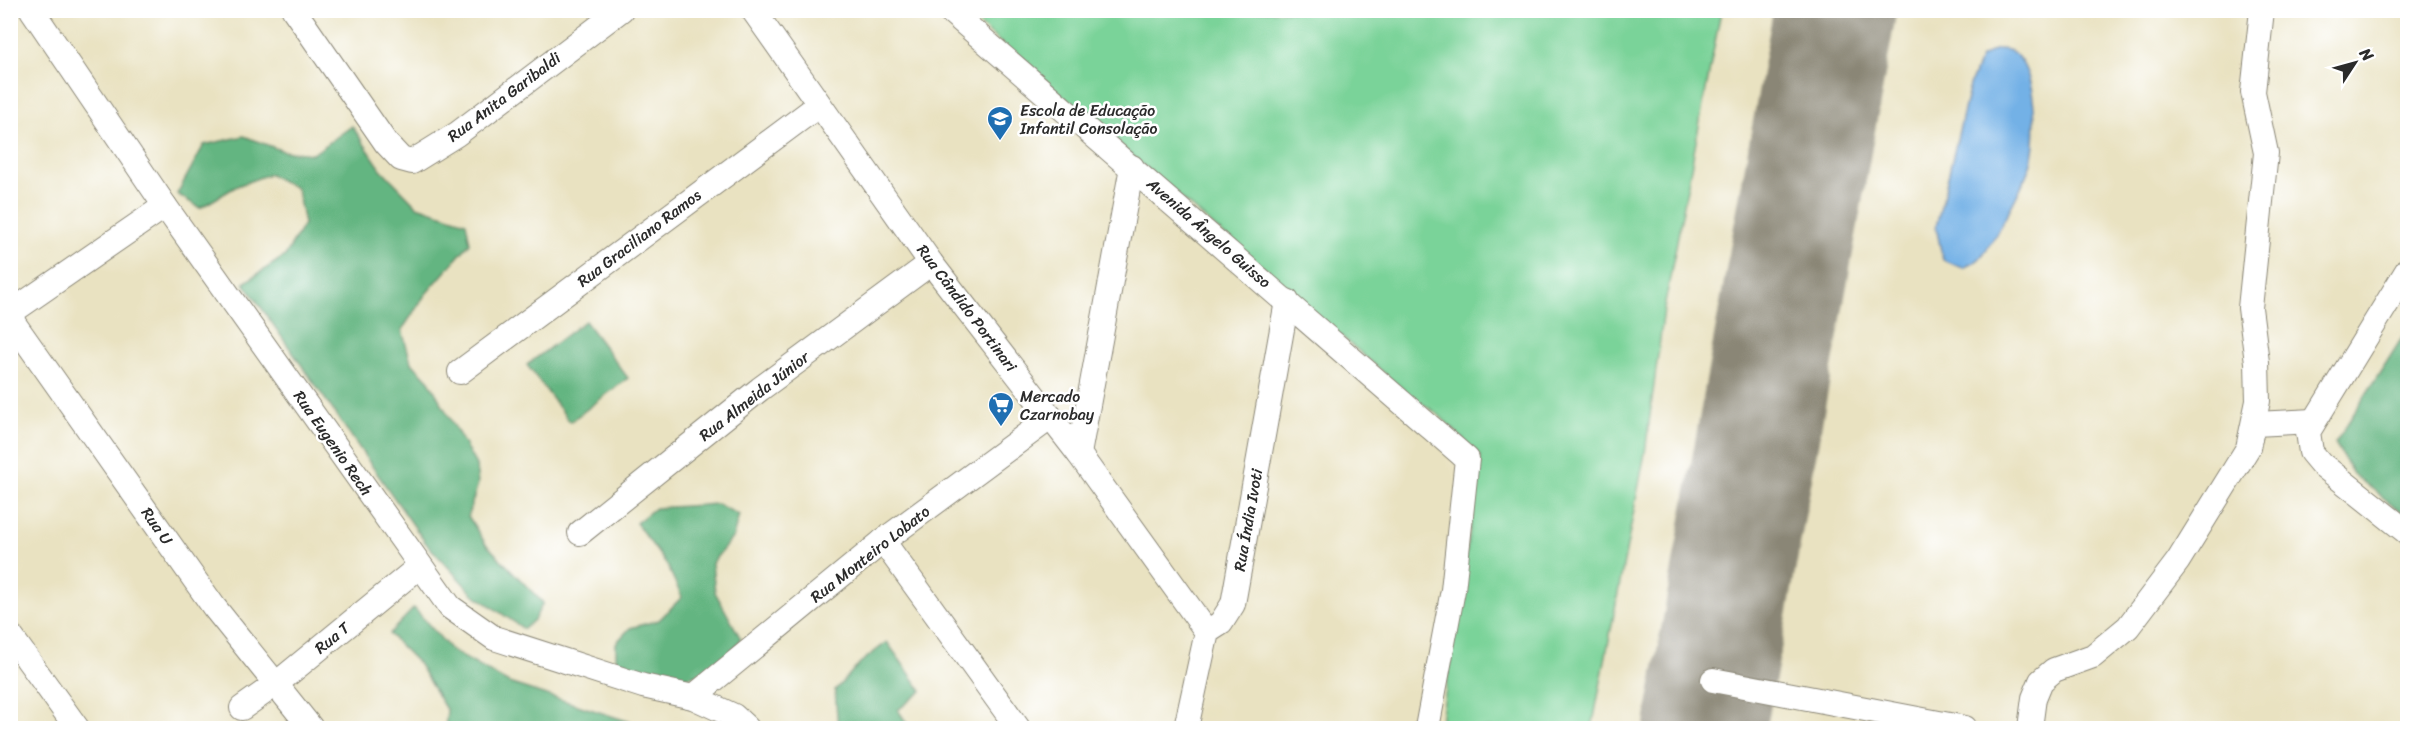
<svg xmlns="http://www.w3.org/2000/svg" width="2418" height="739" font-family="Sriracha,sans-serif">
  <style>
    .green { fill: #7ad399; stroke: #527f62; stroke-width: 1.5 }
    .forest { fill: #63b581; stroke: #477056; stroke-width: 1.5 }
    .water { fill: #73b1e6; stroke: #4f6e88; stroke-width: 1.5 }
    .lines { fill: none; stroke-linecap: round; stroke-linejoin: round }
    .runway { stroke: #8a8676; stroke-width: 122 }
    .minor-casing { stroke: #8a8676; stroke-width: 26 }
    .minor { stroke: #fff; stroke-width: 24 }
    .labels { text-anchor: middle; dominant-baseline: central; stroke-width: 5; stroke-linejoin: round; paint-order: stroke }
    .street-label { font-size: 16px; fill: #2b2b2b; stroke: #fff }
    .poi-label { font-size: 16px; fill: #2b2b2b; stroke: #fff; text-anchor: start }
  </style>
  <rect width="100%" height="100%" fill="#fff"/>
  <filter id="ink" filterUnits="userSpaceOnUse"><feTurbulence type="fractalNoise" baseFrequency=".0167" numOctaves="2"/><feDisplacementMap in="SourceGraphic" scale="12" xChannelSelector="R" yChannelSelector="G"/><feConvolveMatrix kernelMatrix="1 2 1 2 8 2 1 2 1" color-interpolation-filters="sRGB"/></filter>
  <filter id="wash" filterUnits="userSpaceOnUse"><feTurbulence type="fractalNoise" baseFrequency=".008" numOctaves="4" result="noise"/><feDisplacementMap in="SourceGraphic" scale="24" xChannelSelector="R" yChannelSelector="G"/><feGaussianBlur stdDeviation="1.35" result="paint"/><feColorMatrix in="noise" values="0 0 0 0 0 0 0 0 0 0 0 0 0 0 0 0 0 1.4 0 .05"/><feComposite in="paint" operator="in"/></filter>
  <g filter="url(#wash)">
    <rect width="100%" height="100%" fill="#e9e2c1"/>
    <polygon class="green" points="964,11 1721,11 1664,309 1645,453 1592,728 1440,728 1481,457 1437,413 1412,397"/>
    <g class="forest">
      <polygon points="352,126 381,169 417,206 466,222 470,243 425,295 402,330 411,362 429,381 476,465 478,484 468,516 485,543 543,603 534,620 524,629 472,593 425,542 244,283 285,256 304,224 297,189 269,174 237,186 200,208 177,194 204,145 244,136 283,151 313,154"/>
      <polygon points="585,321 628,378 570,422 527,365"/>
      <polygon points="2407,330 2408,330 2407,516 2353,474 2335,443"/>
      <path d="M717 504 739 515 733 537 712 563 715 592 741 639C724 664 694 682 663 679 648 678 629 665 616 659V643L630 628 659 620 682 597 667 565 636 523 655 508Z"/>
      <polygon points="414,608 452,651 509,683 649,728 445,728 447,711 418,663 389,634"/>
      <polygon points="887,642 922,691 898,710 910,728 838,728 835,690 860,663"/>
    </g>
    <path class="water" d="M1996 49C2002 49 2009 49 2014 53 2037 72 2038 135 2031 162 2025 183 1993 244 1979 259 1975 263 1968 265 1963 268L1943 260 1936 227 1970 85 1981 57Z"/>
    <g class="lines">
      <polyline class="runway" points="1705,728 1835,10"/>
    </g>
  </g>
  <g filter="url(#ink)">
    <g class="lines">
      <defs>
        <g id="minor">
          <polyline points="32,10 165,206 450,607 494,638 643,686 693,697 734,716 747,728"/>
          <polyline points="294,10 386,143 401,159 412,162 457,134 621,10"/>
          <polyline points="753,10 931,263 1079,454 1207,632"/>
          <polyline points="949,10 1467,459 1453,590 1427,728"/>
          <polyline points="2408,269 2308,432 2311,452 2321,464 2408,533"/>
          <polyline points="10,313 165,206"/>
          <polyline points="10,318 214,607 311,728"/>
          <polyline points="460,372 819,105"/>
          <polyline points="2255,424 2314,421"/>
          <polyline points="1079,454 1132,167"/>
          <polyline points="580,533 760,389 931,263"/>
          <polyline points="883,541 1018,728"/>
          <polyline points="10,635 77,728"/>
          <polyline points="1713,680 1965,728"/>
          <polyline points="693,697 883,541 1051,417"/>
          <polyline points="242,708 276,684 420,566"/>
          <polyline points="1186,728 1207,632 1221,623 1233,604 1287,301"/>
          <polyline points="2030,728 2034,698 2041,681 2054,670 2093,656 2128,627 2178,561 2248,448 2258,401 2257,362 2250,308 2266,153 2253,92 2262,10"/>
        </g>
      </defs>
      <use href="#minor" class="minor-casing"/>
      <use href="#minor" class="minor"/>
    </g>
  </g>
  <defs>
    <symbol id="school-pin" viewBox="-11 -11 22 30"><path d="M0 17L-7.5 6A9.5 9.5 0 1 1 7.5 6Z" fill="#1f6fb2" stroke="#fff"/><path d="M0-5L7-2L0 1L-7-2ZM-4 1L0 2.5L4 1V4Q0 6-4 4Z" fill="#fff"/></symbol>
    <symbol id="supermarket-pin" viewBox="-11 -11 22 30"><path d="M0 17L-7.5 6A9.5 9.5 0 1 1 7.5 6Z" fill="#1f6fb2" stroke="#fff"/><path d="M-6-5.5h2.5l.6 2H6L4.5 2H-2.5L-4.4-4H-6ZM-1.5 3.2a1.3 1.3 0 1 0 .1 0ZM3 3.2a1.3 1.3 0 1 0 .1 0Z" fill="#fff"/></symbol>
  </defs>
  <g fill-rule="evenodd">
    <use href="#school-pin" x="985" y="104" width="30" height="40"/>
    <use href="#supermarket-pin" x="986" y="390" width="30" height="40"/>
  </g>
  <g class="labels">
    <g class="street-label">
      <text transform="translate(504 97) rotate(-37)">Rua Anita Garibaldi</text>
      <text transform="translate(1209 233) rotate(41)">Avenida Ângelo Guisso</text>
      <text transform="translate(639 238) rotate(-37)">Rua Graciliano Ramos</text>
      <text transform="translate(967 308) rotate(53)">Rua Cândido Portinari</text>
      <text transform="translate(754 396) rotate(-38)">Rua Almeida Júnior</text>
      <text transform="translate(333 443) rotate(55)">Rua Eugenio Rech</text>
      <text transform="translate(1248 520) rotate(-80)">Rua Índia Ivoti</text>
      <text transform="translate(157 526) rotate(55)">Rua U</text>
      <text transform="translate(870 554) rotate(-38)">Rua Monteiro Lobato</text>
      <text transform="translate(332 638) rotate(-39)">Rua T</text>
    </g>
    <g class="poi-label">
      <text x="1020" y="110">Escola de Educação<tspan x="1020" dy="18">Infantil Consolação</tspan></text>
      <text x="1020" y="396">Mercado<tspan x="1020" dy="18">Czarnobay</tspan></text>
    </g>
  </g>
  <rect width="2418" height="739" fill="none" stroke="#fff" stroke-width="36"/>
  <g transform="translate(2355 63) rotate(54)" stroke="#ffffff" stroke-width="4.5" paint-order="stroke">
  <path d="M0-4.5L10 22L0 15L-10 22Z" fill="#2b2b2b"/>
  <text y="-9" font-size="16" font-weight="bold" text-anchor="middle" fill="#2b2b2b">N</text>
  </g>
</svg>
